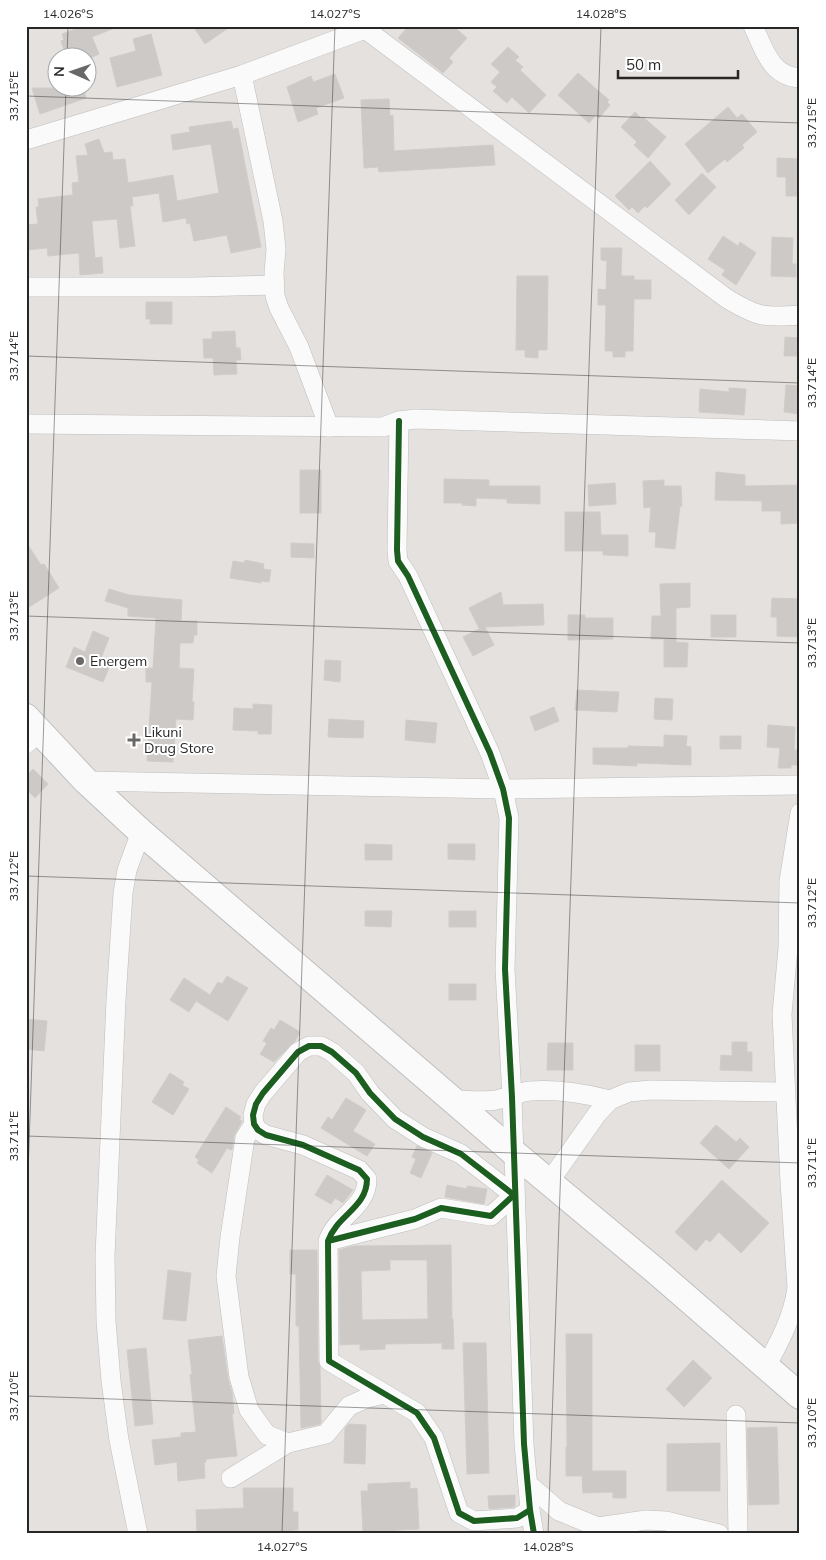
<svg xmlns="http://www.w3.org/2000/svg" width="826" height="1560" font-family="Mulish,sans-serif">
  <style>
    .building { fill: #ccc9c7; stroke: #cfcdca; fill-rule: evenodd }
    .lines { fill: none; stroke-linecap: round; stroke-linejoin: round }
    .minor-casing { stroke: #bebebf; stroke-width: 20 }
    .secondary-casing { stroke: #bebebf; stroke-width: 28 }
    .minor { stroke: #fbfafa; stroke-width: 19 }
    .secondary { stroke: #fbfafa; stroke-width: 26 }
    .cycleway-casing { stroke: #fff; stroke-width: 9 }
    .cycleway { stroke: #1b5e20; stroke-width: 6 }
    .ticks { fill: none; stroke: #272727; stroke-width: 1; stroke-opacity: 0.45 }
    .poi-dot { fill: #696867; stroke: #fff; stroke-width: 2 }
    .labels { text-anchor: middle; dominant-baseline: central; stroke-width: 4; stroke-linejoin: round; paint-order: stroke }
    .poi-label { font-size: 14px; fill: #272727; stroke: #fff; text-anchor: start }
    .neatline { fill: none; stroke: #272727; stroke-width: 2 }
    .ticks-label { font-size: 12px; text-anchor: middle; fill: #272727 }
  </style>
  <rect width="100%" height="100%" fill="#e4e1de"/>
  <g class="building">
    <polygon points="83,26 117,27 92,37 99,54 90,58 67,58 61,41 64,40 62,34"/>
    <polygon points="193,26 231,26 205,44"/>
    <polygon points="409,26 453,26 467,38 449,58 453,62 443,73 398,38"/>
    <polygon points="151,34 162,75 117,87 110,58 136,51 133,39"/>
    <polygon points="508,47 519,57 515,60 523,67 520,70 546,95 529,113 512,97 507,103 493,91 497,87 491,82 500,72 491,64"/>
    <polygon points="578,73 609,100 607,102 610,105 599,118 596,115 589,123 558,95"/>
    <polygon points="335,74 344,98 316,108 318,114 298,122 287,87 311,76 313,82"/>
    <polygon points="32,88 83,88 86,98 40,114"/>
    <polygon points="389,99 390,116 393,115 394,151 493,145 495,165 379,172 378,167 364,168 361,100"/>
    <polygon points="728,107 737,118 742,114 757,132 742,145 744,148 727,162 725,159 708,173 685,144"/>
    <polygon points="635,112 642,119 643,117 666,137 648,158 634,145 637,142 621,127"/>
    <polygon points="231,121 233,129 238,128 261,247 231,253 227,235 194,241 190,223 187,224 186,218 163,222 159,193 132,197 133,206 130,206 135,246 120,248 117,219 92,221 95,258 102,257 103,273 80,275 79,253 48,256 47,248 26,250 26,225 38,224 36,207 39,207 38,199 73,195 72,183 79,182 76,156 88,155 85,144 99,139 104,153 112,152 113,160 125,159 128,183 173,175 177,201 219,193 211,144 173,150 171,135 190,132 189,127"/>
    <polygon points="777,158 800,159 800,196 786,196 786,177 777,177"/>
    <polygon points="650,161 671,184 647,208 645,206 638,213 632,207 629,210 615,196"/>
    <polygon points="702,173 716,187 689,215 675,200"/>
    <polygon points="723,236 738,246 740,242 756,253 736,285 722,275 725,270 708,259"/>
    <polygon points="772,237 793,238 792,264 796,264 796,277 771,276"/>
    <polygon points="601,248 622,248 621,276 634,276 634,280 651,280 651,299 634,299 633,351 625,351 625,357 613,357 613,351 605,351 606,305 598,305 598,289 606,290 607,261 601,260"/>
    <polygon points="517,276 548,276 547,350 538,350 538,358 525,357 525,350 516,350"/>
    <polygon points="146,302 172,302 172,324 150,324 150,319 146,319"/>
    <polygon points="235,331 236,348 240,348 241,360 236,360 237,374 214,375 213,358 204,358 203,339 212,339 212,332"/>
    <polygon points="785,337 800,338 800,356 784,356"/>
    <polygon points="786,385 800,386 800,414 784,412"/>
    <polygon points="729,388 746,389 744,415 699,412 700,389 729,392"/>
    <rect x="300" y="470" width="21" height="43"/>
    <polygon points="716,472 745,475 745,486 800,485 800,523 781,524 781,511 762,511 762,501 715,500"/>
    <polygon points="444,479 489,480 489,486 540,486 540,504 507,503 507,499 476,498 476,506 462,505 462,503 444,503"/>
    <polygon points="664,480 664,486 681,486 682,506 680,506 675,549 655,547 656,532 649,532 651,507 644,508 643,481"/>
    <polygon points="615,483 616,504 589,506 588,485"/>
    <polygon points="565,512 600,512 601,535 628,535 628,556 603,555 603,551 565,551"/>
    <polygon points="26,542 41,565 44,564 59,588 26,609"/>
    <polygon points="291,543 314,544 314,558 291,557"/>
    <polygon points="245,560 264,564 263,569 271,570 269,582 261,581 261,583 230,578 233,561 244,563"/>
    <polygon points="690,583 690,607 676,608 676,642 688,643 687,667 664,667 664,639 651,639 652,616 661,616 660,584"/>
    <polygon points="109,589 129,595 182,600 181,621 197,621 197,635 194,635 193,643 180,643 179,668 194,669 192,702 194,702 193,720 176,719 173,762 147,761 152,682 146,682 146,668 153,668 156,618 128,616 128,608 105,601"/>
    <polygon points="501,592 503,605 543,604 544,625 485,627 494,645 473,656 463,637 481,628 479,628 469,608"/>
    <polygon points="772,598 800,599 800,637 777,636 777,617 771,617"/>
    <polygon points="568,615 585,615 585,618 613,618 613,639 568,640"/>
    <rect x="711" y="615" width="25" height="22"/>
    <polygon points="93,631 109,638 101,658 111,663 103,682 66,667 74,647 85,652"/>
    <polygon points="325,660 341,661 340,682 324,680"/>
    <polygon points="577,690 619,692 617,712 575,710"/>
    <polygon points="655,698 673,699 672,720 654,719"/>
    <polygon points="253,704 272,705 271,734 258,734 258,731 233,730 234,708 253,709"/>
    <polygon points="554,707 559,721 535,731 530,717"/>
    <polygon points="329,719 364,721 363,738 328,737"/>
    <polygon points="406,720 437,723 435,743 405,740"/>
    <polygon points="768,725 795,727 794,750 800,750 800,765 791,765 791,768 778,768 780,748 767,747"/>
    <polygon points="664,735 687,736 686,746 691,747 691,765 637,763 637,766 593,764 593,748 628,748 628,746 664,747"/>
    <rect x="720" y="736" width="21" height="13"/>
    <polygon points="33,769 48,784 35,798 26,789 26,776"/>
    <polygon points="365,844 392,845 392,860 365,860"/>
    <polygon points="448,844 475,844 475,860 448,859"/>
    <polygon points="365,911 392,911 391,927 365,926"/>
    <rect x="449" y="911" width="27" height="16"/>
    <polygon points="227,976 248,988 228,1021 196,1001 189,1012 170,1000 184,978 210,995 218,982 222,984"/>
    <rect x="449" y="984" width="27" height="16"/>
    <polygon points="26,1019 47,1021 44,1051 26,1049"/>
    <polygon points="280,1020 300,1032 295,1041 274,1062 260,1054 267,1043 263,1041 271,1028 274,1030"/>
    <polygon points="732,1042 747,1042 747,1052 752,1052 752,1071 720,1070 721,1055 732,1056"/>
    <polygon points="548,1043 573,1043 573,1070 547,1070"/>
    <rect x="635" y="1045" width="25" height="26"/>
    <polygon points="170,1073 184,1082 182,1085 189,1089 173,1115 152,1102"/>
    <polygon points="346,1098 366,1110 353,1131 375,1144 367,1156 321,1128 328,1117 332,1120"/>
    <polygon points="226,1107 241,1117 239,1119 242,1121 234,1136 232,1149 231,1150 227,1148 212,1173 197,1163 199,1160 195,1157"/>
    <polygon points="716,1125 736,1142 740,1138 749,1147 729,1169 700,1143"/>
    <polygon points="417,1146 432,1153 421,1178 410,1173 416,1159 412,1157"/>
    <polygon points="327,1175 353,1190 343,1203 335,1198 331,1204 315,1195"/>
    <polygon points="722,1180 769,1223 741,1253 719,1232 710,1242 706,1239 696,1251 675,1232"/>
    <polygon points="447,1185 467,1189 467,1186 487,1189 484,1204 445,1197"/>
    <path d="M451 1245 452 1319H453L454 1349H442V1343L385 1344V1349L360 1350V1344L340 1345 339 1250 353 1246ZM390 1260H427L428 1319 362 1320 361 1271 390 1270Z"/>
    <polygon points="290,1250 317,1250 318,1361 320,1367 321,1422 320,1424 301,1428 299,1326 296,1326 296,1274 290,1274"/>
    <polygon points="168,1270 191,1273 186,1321 163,1319"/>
    <polygon points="566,1334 592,1334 592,1471 626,1471 626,1498 613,1498 613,1492 583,1493 582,1476 566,1476 566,1447 567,1447"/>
    <polygon points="222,1336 228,1379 232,1392 234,1413 232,1414 237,1456 206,1459 206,1462 204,1462 205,1478 178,1481 177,1462 155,1465 152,1440 181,1437 181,1433 196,1432 190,1375 192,1374 188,1340"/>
    <polygon points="463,1343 486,1343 489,1473 467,1474"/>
    <polygon points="146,1348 153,1424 135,1426 127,1350"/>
    <polygon points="693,1360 712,1378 684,1407 666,1389"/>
    <polygon points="349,1424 366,1425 365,1464 344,1463 345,1428"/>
    <polygon points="777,1427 779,1504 749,1505 747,1428"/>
    <polygon points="720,1443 720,1491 667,1491 667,1444"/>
    <polygon points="410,1482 410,1489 417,1488 419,1529 363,1532 361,1491 368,1491 368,1484"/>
    <polygon points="243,1488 293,1488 293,1512 298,1512 298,1530 293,1530 294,1534 197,1534 196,1510 244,1508"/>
    <polygon points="515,1495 515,1506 513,1507 489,1509 488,1496"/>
  </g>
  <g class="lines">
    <defs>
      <g id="minor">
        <path d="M753 26C764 49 771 77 800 78"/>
        <path d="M365 29 726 298C757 317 764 318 800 315"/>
        <polyline points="242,75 273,221 276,249 274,273 275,296 279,308 299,347 329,427"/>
        <polyline points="26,140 242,75 365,29 367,26"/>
        <polyline points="26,287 194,287 274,285"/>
        <polyline points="399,421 397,550 398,561 408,576 490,753 503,789 509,818 505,969 512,1097 524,1444 530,1510 534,1534"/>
        <polyline points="26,424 383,427 399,421 415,419 800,431"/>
        <polyline points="26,744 40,732"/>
        <polyline points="86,781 503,789 800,785"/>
        <path d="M453 1100C467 1100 482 1102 496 1100 507 1098 519 1092 530 1091 558 1089 583 1093 610 1100"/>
        <polyline points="254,1124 245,1138 230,1237 226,1276 239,1377 249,1410 267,1435 288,1443"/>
        <polyline points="549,1182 597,1114 610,1100 629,1092 651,1090 785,1092"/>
        <path d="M328 1241 415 1219 441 1208 491 1216 514 1195 461 1154 423 1137 395 1119 370 1093 356 1073 332 1052 321 1046H309L298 1052 263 1093 256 1104 253 1115 254 1124 258 1130 266 1135 303 1145 359 1170 367 1179C367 1208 337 1215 328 1241L329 1361 417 1413 434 1438 459 1513 474 1521 517 1518 530 1510"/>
        <path d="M765 1368C779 1343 793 1317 797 1288L790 1182 782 1014 788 948 789 881 800 813"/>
        <polyline points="736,1415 738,1534"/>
        <polyline points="231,1478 288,1443 326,1434 349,1406 367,1398 385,1394"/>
        <polyline points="528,1484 559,1511 598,1527 646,1520 666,1521 719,1534"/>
        <polyline points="138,1534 119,1440 111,1381 106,1321 105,1256 116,1000 123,893 127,870 141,832"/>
      </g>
      <polyline id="secondary" points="26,717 86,781 141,832 513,1152 657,1272 800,1396"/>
    </defs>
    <use href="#minor" class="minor-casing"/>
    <use href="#secondary" class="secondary-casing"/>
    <use href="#minor" class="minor"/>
    <use href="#secondary" class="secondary"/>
    <defs>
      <g id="cycleway">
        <polyline points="399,421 397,550 398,561 408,576 490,753 503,789 509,818 505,969 512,1097 524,1444 530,1510 534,1534"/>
        <path d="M328 1241 415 1219 441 1208 491 1216 514 1195 461 1154 423 1137 395 1119 370 1093 356 1073 332 1052 321 1046H309L298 1052 263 1093 256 1104 253 1115 254 1124 258 1130 266 1135 303 1145 359 1170 367 1179C367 1208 337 1215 328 1241L329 1361 417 1413 434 1438 459 1513 474 1521 517 1518 530 1510"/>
      </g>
    </defs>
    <use href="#cycleway" class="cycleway-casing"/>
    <use href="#cycleway" class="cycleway"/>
  </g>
  <path class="ticks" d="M67 58 68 26M26 96 800 123M26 356 800 383M26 616 800 643M26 876 800 903M26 1136 800 1163M26 1231 66 88M26 1396 800 1423M282 1534 335 26M548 1534 601 26"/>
  <g class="poi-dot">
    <circle cx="80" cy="661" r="5"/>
    <path d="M131.5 732.5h5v5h5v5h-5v5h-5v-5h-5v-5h5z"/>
  </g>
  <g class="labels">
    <g class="poi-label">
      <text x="90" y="661">Energem</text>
      <text x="144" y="732">Likuni<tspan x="144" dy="16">Drug Store</tspan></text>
    </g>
  </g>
  <rect width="826" height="1560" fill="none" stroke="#ffffff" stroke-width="55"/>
  <g transform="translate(72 72) rotate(272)"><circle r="24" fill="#ffffff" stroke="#a9a9a9"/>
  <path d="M0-4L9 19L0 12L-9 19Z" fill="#696867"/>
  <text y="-8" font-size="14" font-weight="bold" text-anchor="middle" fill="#272727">N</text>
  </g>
  <path d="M618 70v8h120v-8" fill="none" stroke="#272727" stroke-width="2.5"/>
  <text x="626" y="70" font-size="15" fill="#272727" stroke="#ffffff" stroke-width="4" paint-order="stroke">50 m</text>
  <rect x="28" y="28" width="770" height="1504" class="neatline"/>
  <g class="ticks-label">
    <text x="68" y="18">14.026°S</text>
    <text x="335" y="18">14.027°S</text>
    <text x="601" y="18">14.028°S</text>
    <text transform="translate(14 96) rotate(-90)" y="4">33.715°E</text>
    <text transform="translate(812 123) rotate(-90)" y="4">33.715°E</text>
    <text transform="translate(14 356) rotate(-90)" y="4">33.714°E</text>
    <text transform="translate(812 383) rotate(-90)" y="4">33.714°E</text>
    <text transform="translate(14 616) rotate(-90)" y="4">33.713°E</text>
    <text transform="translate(812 643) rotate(-90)" y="4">33.713°E</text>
    <text transform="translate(14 876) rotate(-90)" y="4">33.712°E</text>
    <text transform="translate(812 903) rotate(-90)" y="4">33.712°E</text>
    <text transform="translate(14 1136) rotate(-90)" y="4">33.711°E</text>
    <text transform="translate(812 1163) rotate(-90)" y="4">33.711°E</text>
    <text transform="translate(14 1396) rotate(-90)" y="4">33.710°E</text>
    <text transform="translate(812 1423) rotate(-90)" y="4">33.710°E</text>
    <text x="282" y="1551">14.027°S</text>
    <text x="548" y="1551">14.028°S</text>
  </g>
</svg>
